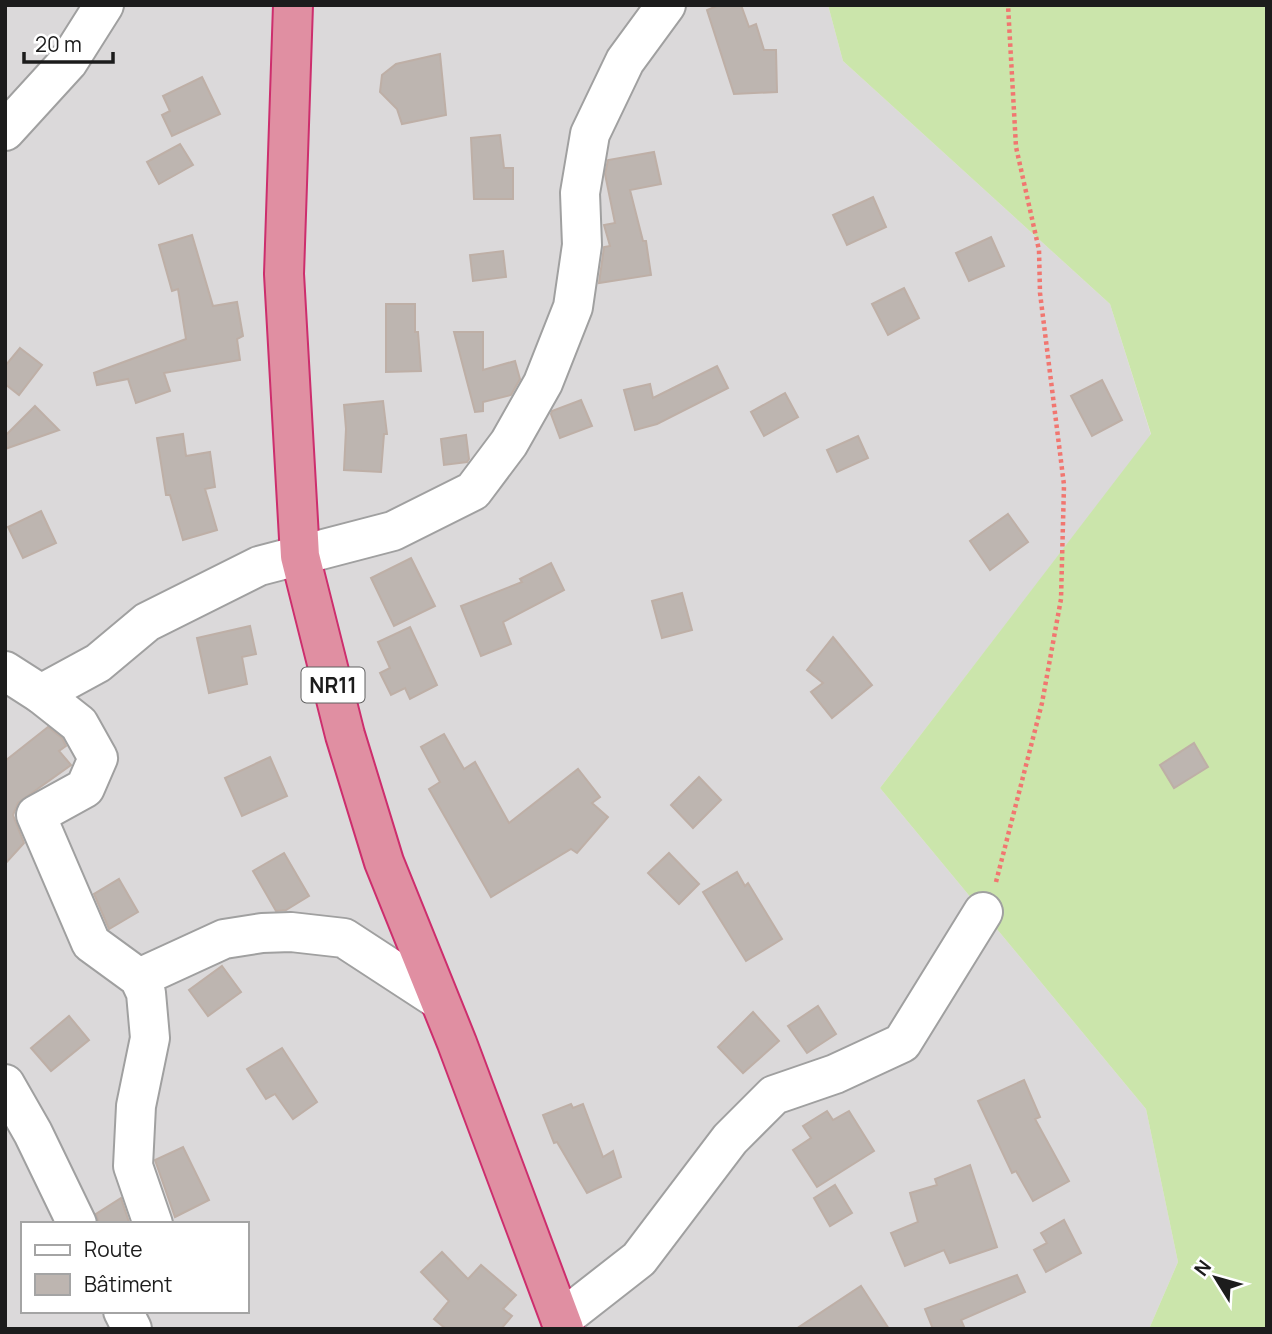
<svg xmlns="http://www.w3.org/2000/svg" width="1272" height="1334" font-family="Manrope,sans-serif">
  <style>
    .residential { fill: #dbd9da; fill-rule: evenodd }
    .grass { fill: #cbe5ab }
    .building { fill: #bdb5b0; stroke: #beafa6; stroke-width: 2 }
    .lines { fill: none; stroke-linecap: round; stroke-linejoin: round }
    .minor-casing { stroke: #a0a0a0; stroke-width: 42 }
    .highway-casing { stroke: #cd2e6d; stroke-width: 42 }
    .path { stroke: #f17670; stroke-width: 4.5; stroke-dasharray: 3.5 3.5; stroke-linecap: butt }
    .minor { stroke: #fff; stroke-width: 38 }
    .highway { stroke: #e08fa2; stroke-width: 38 }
    .labels { text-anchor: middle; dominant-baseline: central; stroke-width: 5; stroke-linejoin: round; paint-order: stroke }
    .shield { fill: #fff; stroke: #606060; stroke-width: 2 }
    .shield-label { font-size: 21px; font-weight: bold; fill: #1c1c1c }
  </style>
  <rect width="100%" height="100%" fill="#ede9e3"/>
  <path class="residential" d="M5 5H828L843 61 1110 304 1151 435 880 788 1146 1109 1178 1262 1149 1329H5ZM23 1224H247V1311H23Z"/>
  <polygon class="grass" points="828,5 1267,5 1267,1329 1149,1329 1178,1262 1146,1109 880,788 1151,434 1110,304 843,61"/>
  <g class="building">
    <polygon points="719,5 741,5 749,27 756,24 764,50 776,50 777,92 734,94 707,10"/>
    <polygon points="440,54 446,115 402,124 397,109 380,92 382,75 396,64"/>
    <polygon points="202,77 220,114 172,136 162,115 170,111 163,96"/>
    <polygon points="500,135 504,168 513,168 513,199 474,199 471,138"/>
    <polygon points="180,144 193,165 159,184 147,162"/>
    <polygon points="654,152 661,184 630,190 643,241 646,241 651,275 599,283 604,247 610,246 604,225 615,223 605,174 608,160"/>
    <polygon points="873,197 886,227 847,245 833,215"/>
    <polygon points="192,235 213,306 237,302 243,336 237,339 240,360 164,373 170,391 136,403 128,379 97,385 94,373 186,339 178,289 172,291 159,245"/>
    <polygon points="991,237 1004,266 969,281 956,253"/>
    <polygon points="503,251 506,277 473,281 470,255"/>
    <polygon points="904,288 919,318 888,335 872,304"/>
    <polygon points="386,304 415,304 415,332 418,332 421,371 386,372"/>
    <polygon points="454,332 483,332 483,370 515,361 520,379 511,395 483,402 483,411 475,412"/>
    <polygon points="20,348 42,365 19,395 5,384 5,366"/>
    <polygon points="717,366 728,388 657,424 635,430 624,390 650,384 653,398"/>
    <polygon points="1102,380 1122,420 1092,436 1071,396"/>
    <polygon points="785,393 798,417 764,436 751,412"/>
    <polygon points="581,400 592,426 560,438 551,414 552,411"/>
    <polygon points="383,401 387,434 384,434 381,472 344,470 346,429 344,405"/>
    <polygon points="35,406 59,430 5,449 5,436"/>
    <polygon points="183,434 186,456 210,452 215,487 205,489 217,530 183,540 170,495 166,495 157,438"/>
    <polygon points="466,435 469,459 467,462 444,465 441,439"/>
    <polygon points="858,436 868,458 837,472 827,450"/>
    <polygon points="41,511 56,543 23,558 8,527"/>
    <polygon points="1008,514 1028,542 990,570 970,541"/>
    <polygon points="411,558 435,606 394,626 371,578"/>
    <polygon points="551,563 564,590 503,622 511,644 481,656 461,606 522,582 520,579"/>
    <polygon points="682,593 692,630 662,638 652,601"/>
    <polygon points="250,626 256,654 242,657 247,684 209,693 197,638"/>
    <polygon points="410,627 437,685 410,699 405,688 391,695 380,673 390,668 378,642"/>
    <polygon points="833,637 872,685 832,718 811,692 823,683 807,670"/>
    <polygon points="48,727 62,738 66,746 59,751 71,765 18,803 13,815 24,843 5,864 5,761"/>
    <polygon points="444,734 464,769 475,762 509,823 578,769 600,797 592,803 608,817 577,853 571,849 491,897 429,789 440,782 421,747"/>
    <polygon points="1194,743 1208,767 1174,788 1160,765"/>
    <polygon points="270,757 287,796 242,816 225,778"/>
    <polygon points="699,777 721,800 693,828 671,805"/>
    <polygon points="284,853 309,896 286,910 276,911 253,871"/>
    <polygon points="669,853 699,884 679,904 648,873"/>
    <polygon points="737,872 745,886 748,883 782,939 746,961 703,892"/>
    <polygon points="119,879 138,912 109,929 94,894"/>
    <polygon points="222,966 241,992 208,1016 189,990"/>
    <polygon points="818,1006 836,1034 807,1053 788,1026"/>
    <polygon points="753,1012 779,1041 743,1073 718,1047"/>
    <polygon points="69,1016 89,1040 51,1071 31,1048"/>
    <polygon points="282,1048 317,1102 293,1119 275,1094 266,1099 247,1069"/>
    <polygon points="1024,1080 1040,1117 1035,1119 1069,1181 1033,1201 1016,1171 1012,1173 978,1101"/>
    <polygon points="571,1104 573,1108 583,1104 603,1157 613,1151 621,1177 587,1193 557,1142 554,1143 543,1115"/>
    <polygon points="827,1111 833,1120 849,1111 874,1151 817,1187 793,1150 811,1138 803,1126"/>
    <polygon points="183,1147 209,1200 175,1217 155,1160"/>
    <polygon points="970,1165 997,1247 950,1263 944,1250 905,1266 891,1233 918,1222 910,1193 937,1185 935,1179"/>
    <polygon points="835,1185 852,1213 830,1226 814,1198"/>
    <polygon points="121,1198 129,1222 126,1224 99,1224 96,1214"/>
    <polygon points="1064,1220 1081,1253 1046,1272 1034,1250 1047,1243 1041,1233"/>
    <polygon points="442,1252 468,1279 481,1265 516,1295 503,1309 512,1316 501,1329 446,1329 434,1319 449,1301 421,1272"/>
    <polygon points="1017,1275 1025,1292 961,1320 965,1329 933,1329 925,1309"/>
    <polygon points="861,1286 889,1329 796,1329"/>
  </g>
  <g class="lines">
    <defs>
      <g id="minor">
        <polyline points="5,131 68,62 104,5"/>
        <polyline points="5,671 41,694 98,663 147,622 259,566 393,531 473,491 509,443 543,383 573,307 582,245 580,193 590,134 625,61 666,5"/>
        <polyline points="41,694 79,724 98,758 85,788 36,815 91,943 139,978 146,993 150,1038 136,1106 133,1166 153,1224"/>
        <polyline points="139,978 224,939 262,933 291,932 344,938 439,1000"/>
        <polyline points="5,1084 33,1133 77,1224"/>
        <polyline points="123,1311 132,1329"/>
        <polyline points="561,1320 639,1259 730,1139 774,1095 835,1074 902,1043 983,912"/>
      </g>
      <polyline id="highway" points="293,5 284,274 300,556 345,735 384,862 457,1043 564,1329"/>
    </defs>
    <use href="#minor" class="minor-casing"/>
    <use href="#highway" class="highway-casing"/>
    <polyline class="path" points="996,882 1042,703 1061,599 1064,485 1040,293 1039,250 1016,147 1008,5"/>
    <use href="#minor" class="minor"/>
    <use href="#highway" class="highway"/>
  </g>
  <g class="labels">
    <rect class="shield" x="301.5" y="667.5" width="63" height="35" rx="5"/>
    <g class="shield-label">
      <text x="333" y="685">NR11</text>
    </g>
  </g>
  <rect width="1272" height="1334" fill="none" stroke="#1c1c1c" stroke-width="14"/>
  <rect x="21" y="1222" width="228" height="91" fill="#ffffff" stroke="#a4a4a4" stroke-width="2"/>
  <rect x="35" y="1245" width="35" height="10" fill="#ffffff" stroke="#a4a4a4" stroke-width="2"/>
  <text x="84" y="1257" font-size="21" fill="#1c1c1c">Route</text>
  <rect x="35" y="1274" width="35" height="21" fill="#bdb5b0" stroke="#a4a4a4" stroke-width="2"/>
  <text x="84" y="1292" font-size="21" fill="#1c1c1c">Bâtiment</text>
  <g transform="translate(1216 1278) rotate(307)" stroke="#ffffff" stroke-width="5" paint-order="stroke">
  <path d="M0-5L12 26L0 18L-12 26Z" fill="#1c1c1c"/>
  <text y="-10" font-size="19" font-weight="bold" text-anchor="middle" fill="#1c1c1c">N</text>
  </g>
  <path d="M24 52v10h89v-10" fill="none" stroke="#1c1c1c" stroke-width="3.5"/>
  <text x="35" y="52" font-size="21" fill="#1c1c1c" stroke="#ffffff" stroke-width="5" paint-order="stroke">20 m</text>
</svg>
